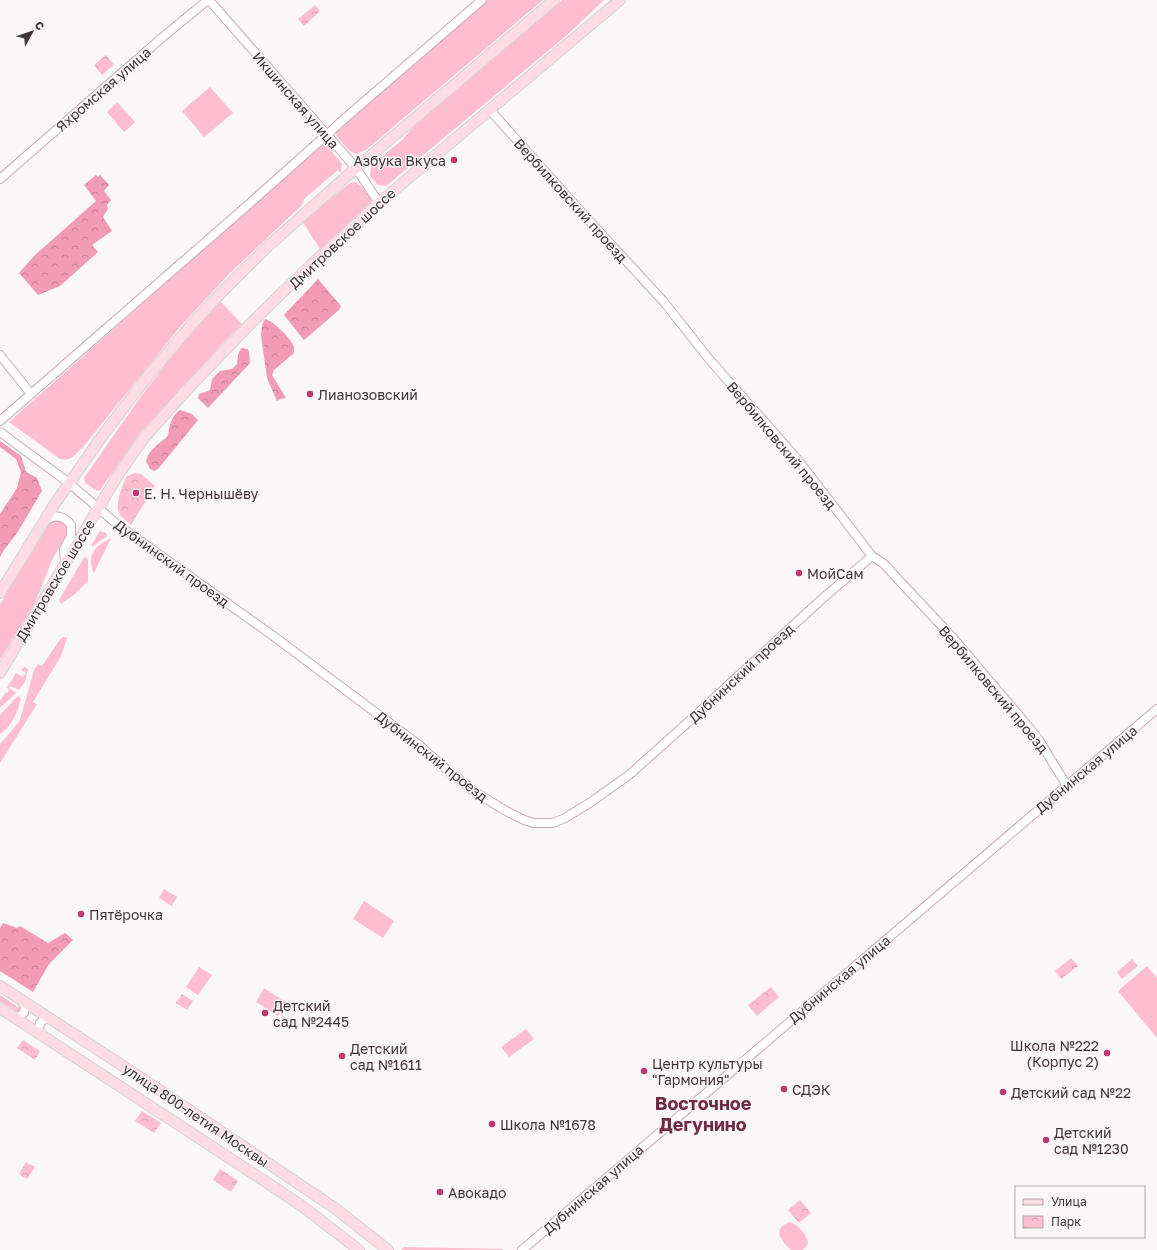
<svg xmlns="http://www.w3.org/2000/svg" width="1157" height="1250" font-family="'Golos Text',sans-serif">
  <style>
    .grass { fill: #febdd0 }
    .forest { fill: url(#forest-crowns) }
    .park { fill: url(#park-crowns) }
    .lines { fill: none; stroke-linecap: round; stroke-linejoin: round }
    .minor-casing { stroke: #c7acb4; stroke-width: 10 }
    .major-casing { stroke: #d5d3d3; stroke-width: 12 }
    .minor { stroke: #fff; stroke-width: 8 }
    .major { stroke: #fedbe5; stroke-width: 10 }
    .poi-dot { fill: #c03670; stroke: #fbf6f7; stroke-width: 1.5 }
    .labels { text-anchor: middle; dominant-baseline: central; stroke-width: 3; stroke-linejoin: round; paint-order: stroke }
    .street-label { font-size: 14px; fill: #413539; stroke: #fbf6f7 }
    .poi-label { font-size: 14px; fill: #413539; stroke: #fbf6f7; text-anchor: start }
    .district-label { font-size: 18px; font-weight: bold; fill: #6f2b45; stroke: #fbf6f7 }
  </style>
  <defs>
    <pattern id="forest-crowns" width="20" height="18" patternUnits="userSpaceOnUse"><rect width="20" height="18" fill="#f29bb7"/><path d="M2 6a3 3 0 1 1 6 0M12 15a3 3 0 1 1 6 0" fill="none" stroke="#c67f96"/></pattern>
    <pattern id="park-crowns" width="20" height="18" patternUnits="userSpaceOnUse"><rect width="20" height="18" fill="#febdd0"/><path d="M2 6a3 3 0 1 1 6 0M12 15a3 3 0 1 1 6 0" fill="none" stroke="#dba3b3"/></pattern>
  </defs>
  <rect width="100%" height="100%" fill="#fbf6f7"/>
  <g class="grass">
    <polygon points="486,0 543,0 366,150 356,154 348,150 336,135 337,131"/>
    <polygon points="562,0 604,0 566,36 386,186 378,185 370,176 371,166 402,140 414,126"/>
    <polygon points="210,87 233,113 204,137 182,111"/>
    <polygon points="117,102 135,122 124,132 107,112"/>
    <path d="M324 142 342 164 341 173 338 170 304 199 302 205 229 274 180 327 83 447C76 454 71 462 60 459L9 422Z"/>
    <path d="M355 182C362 186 368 193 372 200L371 202 320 249 302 221 350 183Z"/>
    <polygon points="219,300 242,324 222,344 140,433 100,490 97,491 85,483 84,478 139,399 168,361"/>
    <path d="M55 521C63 520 67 525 68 533L52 560 36 601 0 660V604L49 524Z"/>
    <polygon points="100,531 106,533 107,536 92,547 92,544"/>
    <path d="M111 538 94 573 93 572C87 554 95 546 111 538Z"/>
    <polygon points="85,556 88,560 88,581 75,594 61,604 59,600"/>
    <polygon points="63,637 67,638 61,656 33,702 37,704 0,763 0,744 13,729 20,720 34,670 38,664 42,666 59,641"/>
    <polygon points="24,667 28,669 25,682 19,690 10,686 9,688 16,693 0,708 0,701 5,693 7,693 9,690 7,688 16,673 23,677 26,673 21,670"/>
    <path d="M18 696 21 698C17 713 13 725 0 734V715Z"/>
    <polygon points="364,901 394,921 383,938 353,919"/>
    <polygon points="1132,959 1138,966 1122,979 1117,972"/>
    <polygon points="1147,966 1157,978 1157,1038 1118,991"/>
    <polygon points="199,967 212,975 198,995 186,987"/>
    <polygon points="264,988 287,1003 278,1016 256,1002"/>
    <polygon points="0,995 21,1009 19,1013 0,1001"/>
    <polygon points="526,1029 534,1039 509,1057 501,1047"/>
    <path d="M790 1222C798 1225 807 1234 808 1244L803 1250H791C781 1241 771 1229 790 1222Z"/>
    <polygon points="404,1247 502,1249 503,1250 401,1250"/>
  </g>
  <g class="forest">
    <polygon points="96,175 98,177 100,175 109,185 104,191 111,200 107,205 108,209 103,217 112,231 92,245 98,252 60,286 38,295 19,273 35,255 96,201 84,185"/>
    <polygon points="318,279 341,306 339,310 304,340 284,315"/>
    <path d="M265 319C273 321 291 338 294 347 294 348 294 352 294 353L274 370 272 375 286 398 280 399 277 401 267 378 261 335 262 325Z"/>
    <polygon points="241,348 248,349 249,352 250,363 208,408 198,398 199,394 210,390 212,379 220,371 232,369 237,364 238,355"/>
    <path d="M180 410 192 414 198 420 158 469 154 471 150 469 146 461C149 449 159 444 168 436 169 427 171 416 180 410Z"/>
    <polygon points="0,441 21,456 26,472 37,478 42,491 17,533 4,550 0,557 0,514 17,488 21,472 16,459 0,447"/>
    <polygon points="3,923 17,928 20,926 48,943 65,933 73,940 49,964 33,992 0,971 0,928"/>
  </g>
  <g class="park">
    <polygon points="315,5 320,11 304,26 298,19"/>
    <polygon points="106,55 114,65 102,75 94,65"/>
    <path d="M134 473 141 474 155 486 131 525C128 522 124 519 121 516 113 506 122 488 126 477Z"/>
    <polygon points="164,889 177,897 172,906 159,898"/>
    <polygon points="1071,958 1078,966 1061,979 1055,971"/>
    <polygon points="771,987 779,997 757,1016 748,1005"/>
    <polygon points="182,994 193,1001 187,1010 176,1003"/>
    <polygon points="23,1040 40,1051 35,1060 17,1048"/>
    <polygon points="142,1111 161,1123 154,1133 135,1121"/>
    <polygon points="26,1162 35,1167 27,1179 19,1174"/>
    <polygon points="220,1169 238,1181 231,1192 213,1180"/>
    <polygon points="800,1200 811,1213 799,1223 788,1210"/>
  </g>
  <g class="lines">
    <defs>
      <g id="minor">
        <polyline points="209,0 356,168 379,203"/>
        <polyline points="489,109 584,215 664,302 709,359 798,460 872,556 884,564 896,577 954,639 1027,725 1039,740 1067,786"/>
        <polyline points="0,179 164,36 208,0"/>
        <polyline points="0,355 31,394"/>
        <polyline points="0,421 249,204 351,113 482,0"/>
        <polyline points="0,432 69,483 118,525 272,635 419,745 447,770 475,792 506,811 524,820 534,823 553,823 565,818 591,802 629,775 686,724 822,599 872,556"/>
        <path d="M45 521C55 514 64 515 71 525V536L64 549 65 563"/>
        <polyline points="12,1016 18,1017 24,1013 25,1007 22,1001"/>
        <polyline points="41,1035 39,1030 40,1023 46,1018 51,1019"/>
        <polyline points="522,1250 1157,709"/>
      </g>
      <g id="major">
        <polyline points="0,593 54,505 105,432 148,376 192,324 215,299 266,248 356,168 554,0"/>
        <polyline points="0,673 118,475 144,438 182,395 252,322 312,264 379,203 620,0"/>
        <polyline points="0,986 149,1083 336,1209 388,1250"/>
        <polyline points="0,1008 263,1180 302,1206 359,1250"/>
      </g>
    </defs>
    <use href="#minor" class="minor-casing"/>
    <use href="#major" class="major-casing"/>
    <use href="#minor" class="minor"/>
    <use href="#major" class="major"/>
  </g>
  <g class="poi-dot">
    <circle cx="454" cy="160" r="4"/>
    <circle cx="310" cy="394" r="4"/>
    <circle cx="136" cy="493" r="4"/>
    <circle cx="799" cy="573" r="4"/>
    <circle cx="81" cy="914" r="4"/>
    <circle cx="265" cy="1013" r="4"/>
    <circle cx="1107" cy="1053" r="4"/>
    <circle cx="342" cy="1056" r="4"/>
    <circle cx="644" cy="1071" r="4"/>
    <circle cx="784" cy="1089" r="4"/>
    <circle cx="1003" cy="1092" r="4"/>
    <circle cx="492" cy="1124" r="4"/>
    <circle cx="1046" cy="1140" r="4"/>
    <circle cx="440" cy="1192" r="4"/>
  </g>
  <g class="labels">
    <g class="street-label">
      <text transform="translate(103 89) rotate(-41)">Яхромская улица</text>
      <text transform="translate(296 100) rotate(49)">Икшинская улица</text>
      <text transform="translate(571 200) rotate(48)">Вербилковский проезд</text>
      <text transform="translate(342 238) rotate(-43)">Дмитровское шоссе</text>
      <text transform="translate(782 445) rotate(50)">Вербилковский проезд</text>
      <text transform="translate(172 563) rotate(36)">Дубнинский проезд</text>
      <text transform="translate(55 580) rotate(-59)">Дмитровское шоссе</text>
      <text transform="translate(741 673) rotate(-43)">Дубнинский проезд</text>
      <text transform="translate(994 689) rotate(50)">Вербилковский проезд</text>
      <text transform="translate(432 756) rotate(38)">Дубнинский проезд</text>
      <text transform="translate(1086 769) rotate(-40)">Дубнинская улица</text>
      <text transform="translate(839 979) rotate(-40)">Дубнинская улица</text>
      <text transform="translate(196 1115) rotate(34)">улица 800-летия Москвы</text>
      <text transform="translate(593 1189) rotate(-41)">Дубнинская улица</text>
    </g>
    <g class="poi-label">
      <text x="446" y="160" text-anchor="end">Азбука Вкуса</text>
      <text x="318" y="394">Лианозовский</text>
      <text x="144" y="493">Е. Н. Чернышёву</text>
      <text x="807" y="573">МойСам</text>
      <text x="89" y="914">Пятёрочка</text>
      <text x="273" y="1005">Детский<tspan x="273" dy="16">сад №2445</tspan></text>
      <text x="1099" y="1045" text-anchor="end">Школа №222<tspan x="1099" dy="16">(Корпус 2)</tspan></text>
      <text x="350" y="1048">Детский<tspan x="350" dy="16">сад №1611</tspan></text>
      <text x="652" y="1063">Центр культуры<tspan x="652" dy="16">"Гармония"</tspan></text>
      <text x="792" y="1089">СДЭК</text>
      <text x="1011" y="1092">Детский сад №22</text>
      <text x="500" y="1124">Школа №1678</text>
      <text x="1054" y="1132">Детский<tspan x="1054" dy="16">сад №1230</tspan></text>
      <text x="448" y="1192">Авокадо</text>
    </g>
    <g class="district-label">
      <text x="703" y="1103">Восточное<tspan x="703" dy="21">Дегунино</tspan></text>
    </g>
  </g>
  <rect x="1015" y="1186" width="130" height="52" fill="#fbf6f7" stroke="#b1a9ab"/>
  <rect x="1023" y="1199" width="20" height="6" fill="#fedbe5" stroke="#b1a9ab"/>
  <text x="1051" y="1206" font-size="12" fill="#413539">Улица</text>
  <rect x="1023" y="1216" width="20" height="12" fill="url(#park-crowns)" stroke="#b1a9ab"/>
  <text x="1051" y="1226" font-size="12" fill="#413539">Парк</text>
  <g transform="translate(32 32) rotate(50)" stroke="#fbf6f7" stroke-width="3" paint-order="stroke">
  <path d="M0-3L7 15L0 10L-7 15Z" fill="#413539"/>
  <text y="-6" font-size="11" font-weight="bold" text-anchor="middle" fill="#413539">С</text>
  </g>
</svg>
